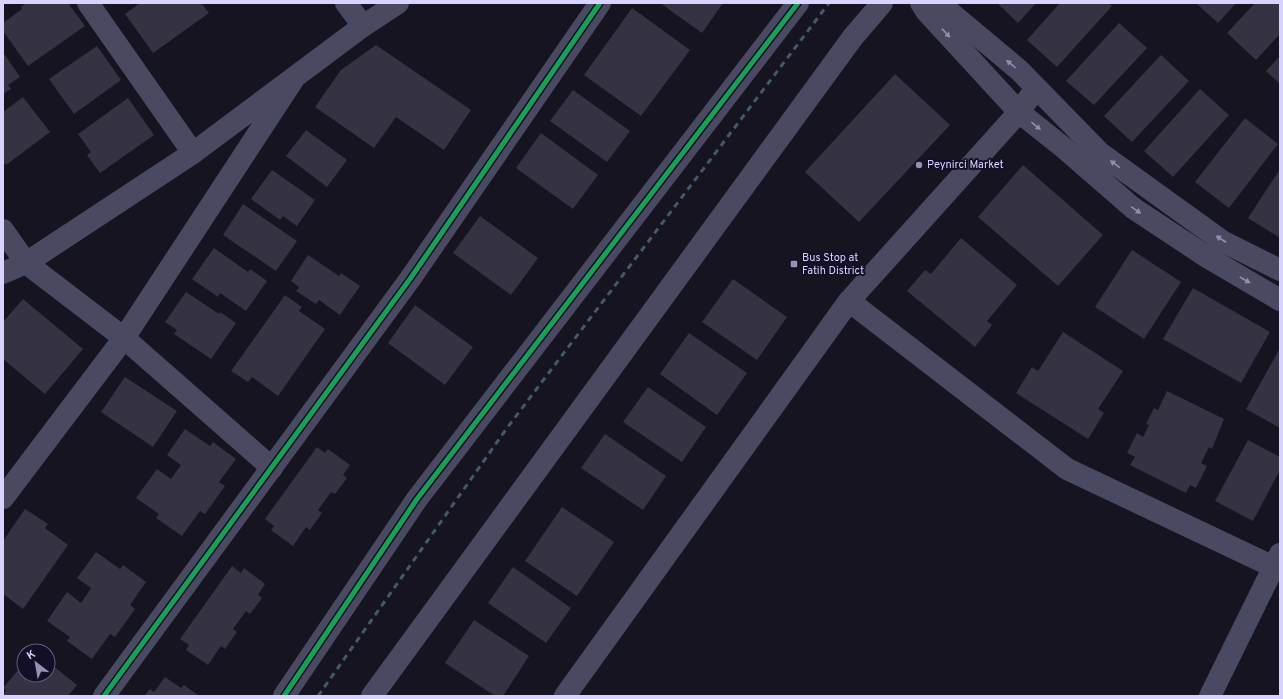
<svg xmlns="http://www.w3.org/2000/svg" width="1283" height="699" font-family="Overpass,sans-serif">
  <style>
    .building { fill: #343243 }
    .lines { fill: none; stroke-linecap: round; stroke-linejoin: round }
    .minor { stroke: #4a4962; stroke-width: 22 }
    .rail { stroke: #43596b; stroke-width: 3; stroke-dasharray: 6 5; stroke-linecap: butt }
    .cycleway-casing { stroke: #130f26; stroke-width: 8 }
    .cycleway { stroke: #1a9f57; stroke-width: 5 }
    .oneway { fill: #928eb0 }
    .poi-dot { fill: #9591b1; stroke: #130f26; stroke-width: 1.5 }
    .labels { text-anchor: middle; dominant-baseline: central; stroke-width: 4; stroke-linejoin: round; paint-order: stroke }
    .poi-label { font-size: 11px; fill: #d9d4ff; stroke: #130f26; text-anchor: start }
  </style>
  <rect width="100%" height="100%" fill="#161421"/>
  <g class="building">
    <polygon points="26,3 68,3 85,26 28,66 3,31 3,23 22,9 21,7"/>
    <polygon points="140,3 201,3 209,13 153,53 125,14"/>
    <polygon points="660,3 723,3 702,33"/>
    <polygon points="997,3 1036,3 1018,23"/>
    <polygon points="1060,3 1108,3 1112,6 1057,67 1027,40"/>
    <polygon points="1196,3 1236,3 1218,23"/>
    <polygon points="1255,3 1280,3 1280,34 1256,60 1227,33"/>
    <polygon points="632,8 690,50 641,116 584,75"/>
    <polygon points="1119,23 1147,48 1094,105 1066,81"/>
    <polygon points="376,45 471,110 444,150 396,117 374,148 315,107 341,70"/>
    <polygon points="97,46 121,80 74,114 49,79"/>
    <polygon points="3,52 20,77 8,85 11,89 3,94"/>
    <polygon points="1161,55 1189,81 1132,142 1104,116"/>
    <polygon points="1280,56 1280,84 1266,71"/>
    <polygon points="895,74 950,125 859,222 805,172"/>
    <polygon points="1200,89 1229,115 1173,177 1144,151"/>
    <polygon points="573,90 630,131 607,162 550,121"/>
    <polygon points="23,97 50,132 6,165 3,162 3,112"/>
    <polygon points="128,98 154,135 100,173 87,155 91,152 78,134"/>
    <polygon points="1245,118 1278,144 1229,208 1195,182"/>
    <polygon points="306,130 347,160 327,187 286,156"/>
    <polygon points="541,133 598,175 573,209 516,168"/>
    <polygon points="1023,165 1103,235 1058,286 978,217"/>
    <polygon points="1280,169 1280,238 1248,218"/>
    <polygon points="272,170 315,200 297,226 283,216 280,220 251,199"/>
    <polygon points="243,204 297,241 276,271 223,235"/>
    <polygon points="480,216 538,258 511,295 453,253"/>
    <polygon points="961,238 1017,285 987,321 992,325 975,347 907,291 925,270 931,274"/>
    <polygon points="214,248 248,272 250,269 267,281 246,311 220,293 218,297 192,279"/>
    <polygon points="1132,250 1181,282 1144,339 1095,307"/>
    <polygon points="308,255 339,276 341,273 360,286 340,315 319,300 316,304 296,291 299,287 291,281"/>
    <polygon points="733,279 787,317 757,360 702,322"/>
    <polygon points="1193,288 1270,332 1241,383 1163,339"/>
    <polygon points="186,292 219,314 220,312 236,323 211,359 174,334 177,330 165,322"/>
    <polygon points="285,295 302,307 299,311 325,329 278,396 252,377 248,382 231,371"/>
    <polygon points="23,299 83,349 45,394 3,359 3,322"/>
    <polygon points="415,305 473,347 445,385 388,343"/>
    <polygon points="1063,332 1123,371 1098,409 1104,413 1088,439 1016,393 1032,367 1038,371"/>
    <polygon points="689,333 747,373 717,415 660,374"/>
    <polygon points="1280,348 1280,428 1246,409"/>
    <polygon points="125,377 177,411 153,447 101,412"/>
    <polygon points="648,387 706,427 682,462 623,422"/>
    <polygon points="1167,391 1224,419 1212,449 1209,447 1201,463 1207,466 1196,488 1190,485 1186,493 1130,465 1135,457 1127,453 1137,433 1143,437 1149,425 1146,424 1154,408 1158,410"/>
    <polygon points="185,429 210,446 213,442 236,459 219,482 225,486 205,514 200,511 182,536 156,518 159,514 136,498 157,469 171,479 181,465 167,455"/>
    <polygon points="605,434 666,476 643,510 581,468"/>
    <polygon points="1248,440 1280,457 1280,470 1253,521 1215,501"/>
    <polygon points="317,447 325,453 328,449 350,465 343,475 347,478 335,494 331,492 318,510 322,513 310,530 306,527 293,546 271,530 274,526 265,519"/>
    <polygon points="562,507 614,542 577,596 525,561"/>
    <polygon points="25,509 48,524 45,528 68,545 23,609 3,594 3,541"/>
    <polygon points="96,552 120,569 123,565 146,582 130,605 135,609 115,637 110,634 92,659 67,641 70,637 47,621 67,592 81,603 91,588 77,578"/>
    <polygon points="232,566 241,573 244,568 265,584 258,595 262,598 250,614 246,611 233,629 237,632 225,649 221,646 208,665 186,650 189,645 180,639"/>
    <polygon points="513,567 571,608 546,643 488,603"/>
    <polygon points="474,620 529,656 503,696 495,696 445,663"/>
    <polygon points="24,663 24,675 48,675 48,667 51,664 77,685 68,696 3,696 6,690 3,688"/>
    <polygon points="165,677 181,688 184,685 199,696 144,696 150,689 154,692"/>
  </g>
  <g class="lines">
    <g class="minor">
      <polyline points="88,3 193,153"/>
      <polyline points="346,3 363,26"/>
      <polyline points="921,3 926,11 1019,112 1064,148 1133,208 1207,257 1280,300"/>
      <polyline points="939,3 1019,70 1100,153 1222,241 1280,270"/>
      <polyline points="3,230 26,263 124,338 272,468"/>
      <polyline points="3,273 26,263 193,153 363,26 398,3"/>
      <polyline points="849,301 1067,469 1274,567"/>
      <polyline points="3,498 124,338 293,80"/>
      <polyline points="104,696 410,279 600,3"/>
      <polyline points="284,696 417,499 798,3"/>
      <polyline points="372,696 853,37 882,3"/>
      <polyline points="565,696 849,301 1019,112 1036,88"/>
      <polyline points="1210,696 1280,554"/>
    </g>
    <polyline class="rail" points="318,696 507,428 829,3"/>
    <defs>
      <g id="cycleway">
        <polyline points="104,696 410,279 600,3"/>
        <polyline points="284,696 417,499 798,3"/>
      </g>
    </defs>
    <use href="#cycleway" class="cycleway-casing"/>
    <use href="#cycleway" class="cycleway"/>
  </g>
  <defs><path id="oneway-solid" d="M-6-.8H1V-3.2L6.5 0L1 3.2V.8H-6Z"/></defs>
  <g class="oneway">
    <use href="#oneway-solid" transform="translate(946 33) rotate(47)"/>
    <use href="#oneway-solid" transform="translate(1011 64) rotate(-140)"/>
    <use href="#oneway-solid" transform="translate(1036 126) rotate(39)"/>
    <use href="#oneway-solid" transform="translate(1115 164) rotate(-144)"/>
    <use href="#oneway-solid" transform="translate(1136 210) rotate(35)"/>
    <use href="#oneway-solid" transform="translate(1221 239) rotate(-147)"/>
    <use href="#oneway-solid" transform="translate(1245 280) rotate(30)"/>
  </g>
  <g class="poi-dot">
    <circle cx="919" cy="165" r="4"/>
    <rect x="790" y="260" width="8" height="8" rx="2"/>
  </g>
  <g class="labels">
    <g class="poi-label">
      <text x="927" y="165">Peynirci Market</text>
      <text x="802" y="258">Bus Stop at<tspan x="802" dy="13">Fatih District</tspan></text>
    </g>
  </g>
  <rect width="1283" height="699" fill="none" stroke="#d9d4ff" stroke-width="8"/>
  <g transform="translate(36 663) rotate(329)"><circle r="19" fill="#130f26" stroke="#625e7d"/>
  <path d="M0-3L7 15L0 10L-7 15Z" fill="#9591b1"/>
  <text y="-6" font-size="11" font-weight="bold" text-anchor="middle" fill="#d9d4ff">K</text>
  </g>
</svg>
